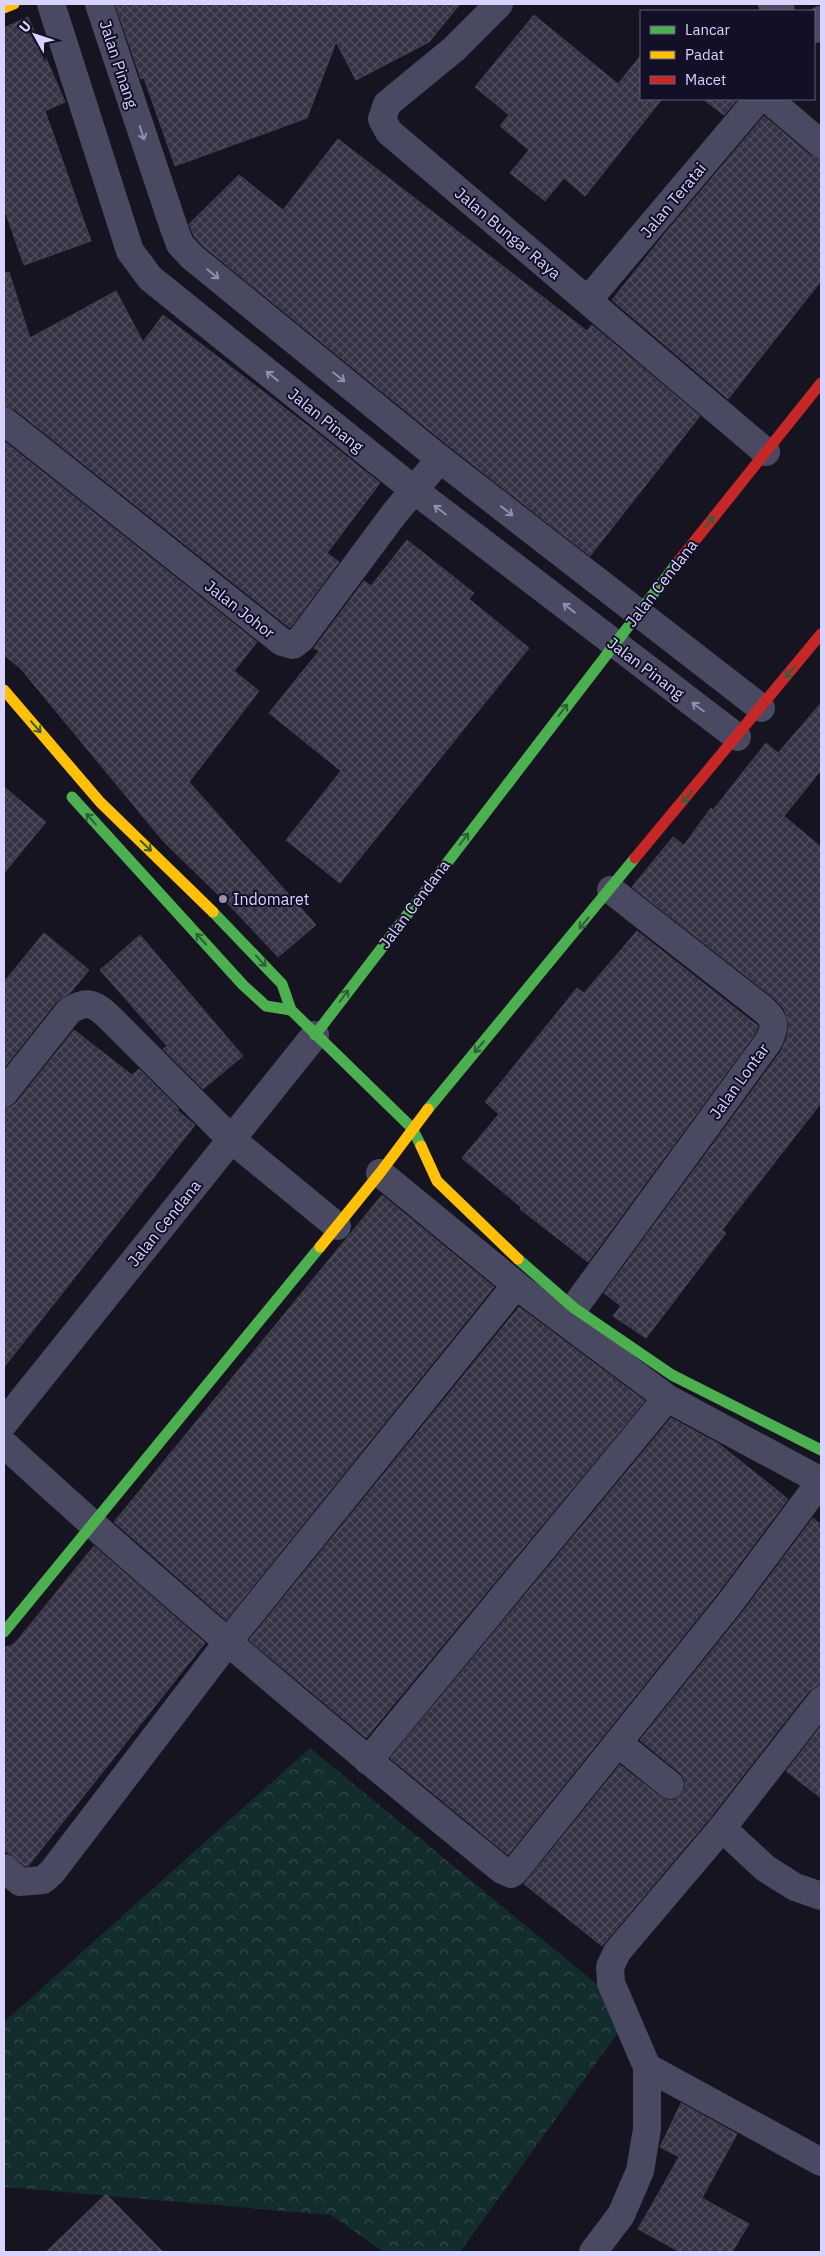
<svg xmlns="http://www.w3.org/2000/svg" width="825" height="2256" font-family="'IBM Plex Sans',sans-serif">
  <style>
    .forest { fill: url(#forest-crowns) }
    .building { fill: url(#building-cross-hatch); stroke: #433f54 }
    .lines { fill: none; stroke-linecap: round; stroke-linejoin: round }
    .street { stroke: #4a4962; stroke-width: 28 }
    .fast { stroke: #4caf50; stroke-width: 11 }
    .slow { stroke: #ffc107; stroke-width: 11 }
    .jam { stroke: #c62828; stroke-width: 11 }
    .oneway { stroke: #928eb0 }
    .oneway2 { stroke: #305f3b }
    .poi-dot { fill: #9591b1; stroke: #130f26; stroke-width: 2 }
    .labels { text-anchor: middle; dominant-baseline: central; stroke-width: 4; stroke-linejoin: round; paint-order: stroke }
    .street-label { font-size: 16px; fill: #d9d4ff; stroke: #130f26 }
    .poi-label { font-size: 16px; fill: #d9d4ff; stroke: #130f26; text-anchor: start }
  </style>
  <defs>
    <pattern id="forest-crowns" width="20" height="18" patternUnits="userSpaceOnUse" patternTransform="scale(1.25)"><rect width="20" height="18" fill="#132c2d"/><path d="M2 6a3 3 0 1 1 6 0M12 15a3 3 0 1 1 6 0" fill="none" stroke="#354a4c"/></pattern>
    <pattern id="building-cross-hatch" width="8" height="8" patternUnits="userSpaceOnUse" patternTransform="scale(1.25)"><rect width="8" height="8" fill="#343243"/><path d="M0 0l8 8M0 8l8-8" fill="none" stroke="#514f5f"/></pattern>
  </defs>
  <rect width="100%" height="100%" fill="#161421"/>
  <polygon class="forest" points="310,1748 632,2013 460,2252 384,2252 331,2215 4,2187 4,2022"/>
  <g class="building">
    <polygon points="115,4 460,4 429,42 356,80 336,42 307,118 175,166 144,78 141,79"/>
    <polygon points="534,15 618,84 641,55 641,99 662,99 585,196 564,178 545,201 510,173 529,150 500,126 509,115 475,87"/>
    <polygon points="28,17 65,102 45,111 91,241 24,265 4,208 4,28"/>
    <polygon points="703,99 738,99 724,115"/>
    <polygon points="764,116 811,156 821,159 821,281 728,399 612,300 667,231"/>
    <polygon points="338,139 587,331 592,325 700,416 590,556 450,447 203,246 194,236 189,224 239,175 283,210"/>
    <polygon points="9,272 30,338 116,291 143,342 163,315 316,432 380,483 327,553 339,562 290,628 14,409 4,406 4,273"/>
    <polygon points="4,441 257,642 234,671 259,691 189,782 316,925 278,957 235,911 164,842 21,669 4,655"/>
    <polygon points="407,540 474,593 469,599 529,648 340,883 286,840 341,771 269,713 319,651 314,648 364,581 371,586"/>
    <polygon points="821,703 821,770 784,816 821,847 821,1103 722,1230 726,1233 646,1338 613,1316 621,1306 604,1293 781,1051 787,1037 789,1024 784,1009 774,998 632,887 673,837 684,845 711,808 713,810 766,743 778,753"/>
    <polygon points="4,787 46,822 4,873"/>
    <polygon points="637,931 758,1026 755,1034 588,1262 520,1209 521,1207 462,1158 499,1114 485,1102 577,988 584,993"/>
    <polygon points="44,933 89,970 70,993 57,1001 4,1068 4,982"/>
    <polygon points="140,935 243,1056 203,1089 163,1049 167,1046 100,970"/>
    <polygon points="74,1030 132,1075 139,1069 179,1109 177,1110 195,1125 4,1367 4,1108 10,1107 16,1103"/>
    <polygon points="382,1195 494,1287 226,1620 114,1522"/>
    <polygon points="519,1307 645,1401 366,1738 249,1640"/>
    <polygon points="671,1418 719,1444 788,1499 718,1593 508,1855 390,1758"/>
    <polygon points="813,1518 821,1525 821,1686 815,1687 809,1691 710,1818 602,1946 524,1884 620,1765 661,1797 667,1800 675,1800 682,1794 685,1788 685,1780 680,1773 640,1740 742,1613"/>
    <polygon points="94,1546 205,1643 28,1866 25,1866 4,1850 4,1647 10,1646 16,1642"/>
    <polygon points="821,1726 821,1798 786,1771"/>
    <polygon points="681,2103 737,2134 702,2198 749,2224 732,2252 680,2252 638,2229 679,2157 660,2147"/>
    <polygon points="106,2194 163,2252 46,2252"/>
  </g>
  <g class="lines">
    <g class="street">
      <polyline points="51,4 130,251 150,278 414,490 737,737"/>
      <polyline points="99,4 174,228 180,244 192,257 440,459 761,708"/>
      <polyline points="499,4 454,49 387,104 382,119 389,132 766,452"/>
      <polyline points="772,4 781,11"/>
      <polyline points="814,29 821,20"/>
      <polyline points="768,99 821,144"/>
      <polyline points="588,300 758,99"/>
      <polyline points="4,421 282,642 293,645 301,639 394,514 440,459"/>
      <path d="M4 1093 69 1011C88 999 95 1004 110 1018L231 1139 337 1226"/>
      <polyline points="380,1173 521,1289 667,1398 821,1481"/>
      <path d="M574 1308 768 1042C776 1026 776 1021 763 1009L611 890"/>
      <polyline points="4,1423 315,1035"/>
      <path d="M4 1444C165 1592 332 1732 502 1870L511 1874 515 1871 730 1603 821 1481"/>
      <polyline points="618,1743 670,1785"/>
      <polyline points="368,1761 667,1398"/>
      <polyline points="722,1828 765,1868 795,1887 821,1896"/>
      <polyline points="4,1868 20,1882 43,1880 52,1872 227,1643 516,1285"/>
      <polyline points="647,2067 821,2162"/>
      <polyline points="593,2252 621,2215 640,2171 647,2129 647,2067 611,1983 610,1967 617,1952 722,1828 821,1701"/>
    </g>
    <g class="fast">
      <polyline points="72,797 243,985 266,1006 291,1010"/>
      <polyline points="213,912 282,984 291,1010 412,1128 421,1146"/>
      <polyline points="315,1035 677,563"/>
      <polyline points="428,1109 635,858"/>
      <polyline points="518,1259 574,1308 672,1375 821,1450"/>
      <polyline points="4,1632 320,1247"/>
    </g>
    <g class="slow">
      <polyline points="4,8 14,4"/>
      <polyline points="4,690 100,802 213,912"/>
      <polyline points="421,1146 437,1181 518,1259"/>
      <polyline points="320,1247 380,1173 428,1109"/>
    </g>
    <g class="jam">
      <polyline points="677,563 821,383"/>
      <polyline points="635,858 821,634"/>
    </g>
  </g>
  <defs><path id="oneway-shaft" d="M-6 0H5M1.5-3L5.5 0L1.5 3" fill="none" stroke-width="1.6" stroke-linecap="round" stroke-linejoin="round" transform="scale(1.25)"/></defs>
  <g class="oneway">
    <use href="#oneway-shaft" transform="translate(142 133) rotate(72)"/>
    <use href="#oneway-shaft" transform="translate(213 274) rotate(39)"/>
    <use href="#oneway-shaft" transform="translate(272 376) rotate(-141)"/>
    <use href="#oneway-shaft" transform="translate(339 377) rotate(39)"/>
    <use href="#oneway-shaft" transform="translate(440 510) rotate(-143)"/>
    <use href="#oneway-shaft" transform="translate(507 511) rotate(38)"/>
    <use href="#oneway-shaft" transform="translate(569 608) rotate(-142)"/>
    <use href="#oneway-shaft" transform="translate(698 707) rotate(-143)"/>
  </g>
  <g class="oneway2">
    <use href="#oneway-shaft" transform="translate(709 522) rotate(-51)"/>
    <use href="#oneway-shaft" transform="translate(790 672) rotate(129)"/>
    <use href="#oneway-shaft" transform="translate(563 710) rotate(-53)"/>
    <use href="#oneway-shaft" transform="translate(36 727) rotate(49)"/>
    <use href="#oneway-shaft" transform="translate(687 797) rotate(129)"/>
    <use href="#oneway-shaft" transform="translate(91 819) rotate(-132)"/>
    <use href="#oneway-shaft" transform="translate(464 839) rotate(-53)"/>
    <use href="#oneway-shaft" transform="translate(146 846) rotate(44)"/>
    <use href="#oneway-shaft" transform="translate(584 923) rotate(130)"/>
    <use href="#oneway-shaft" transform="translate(201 939) rotate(-133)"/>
    <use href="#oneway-shaft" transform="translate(261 961) rotate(47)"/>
    <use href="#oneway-shaft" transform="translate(344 996) rotate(-53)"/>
    <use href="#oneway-shaft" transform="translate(479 1047) rotate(130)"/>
  </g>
  <circle class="poi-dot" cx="223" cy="899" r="5"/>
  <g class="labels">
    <g class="street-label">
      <text transform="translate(119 64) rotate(72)">Jalan Pinang</text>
      <text transform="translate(673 200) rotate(-50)">Jalan Teratai</text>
      <text transform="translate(508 233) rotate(40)">Jalan Bungar Raya</text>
      <text transform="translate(326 420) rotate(39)">Jalan Pinang</text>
      <text transform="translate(661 583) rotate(-52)">Jalan Cendana</text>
      <text transform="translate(240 609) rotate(38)">Jalan Johor</text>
      <text transform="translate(646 668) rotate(37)">Jalan Pinang</text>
      <text transform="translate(414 904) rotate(-53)">Jalan Cendana</text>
      <text transform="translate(739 1081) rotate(-54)">Jalan Lontar</text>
      <text transform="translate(164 1223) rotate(-51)">Jalan Cendana</text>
    </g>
    <g class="poi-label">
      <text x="233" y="899">Indomaret</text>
    </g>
  </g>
  <rect width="825" height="2256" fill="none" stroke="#d9d4ff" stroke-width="10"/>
  <rect x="640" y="10" width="175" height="90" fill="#130f26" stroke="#625e7d"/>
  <rect x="650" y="26" width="25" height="8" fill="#4caf50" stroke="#625e7d"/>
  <text x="685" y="35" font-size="15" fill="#d9d4ff">Lancar</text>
  <rect x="650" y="51" width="25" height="8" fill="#ffc107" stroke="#625e7d"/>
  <text x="685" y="60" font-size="15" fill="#d9d4ff">Padat</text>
  <rect x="650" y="76" width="25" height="8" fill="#c62828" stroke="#625e7d"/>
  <text x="685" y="85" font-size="15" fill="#d9d4ff">Macet</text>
  <g transform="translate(35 35) rotate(310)" stroke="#130f26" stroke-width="4" paint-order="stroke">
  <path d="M0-4L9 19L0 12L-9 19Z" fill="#d9d4ff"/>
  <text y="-8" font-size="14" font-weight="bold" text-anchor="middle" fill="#d9d4ff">U</text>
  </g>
</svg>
